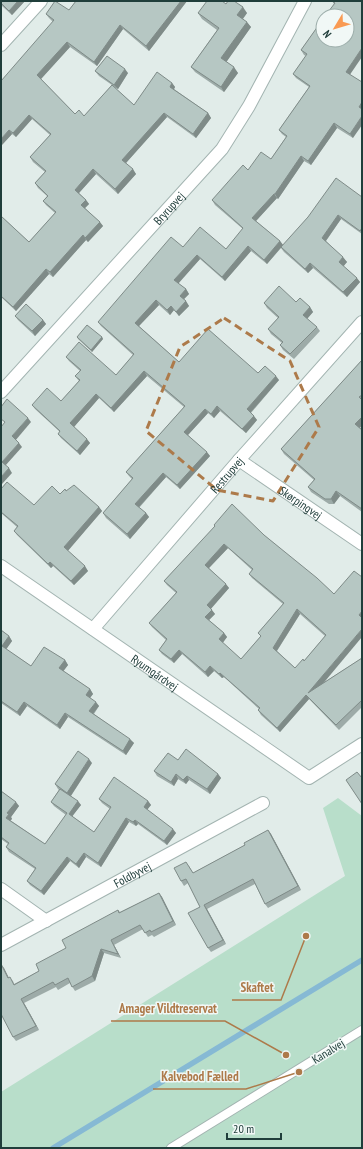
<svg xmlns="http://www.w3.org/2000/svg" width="363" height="1149" font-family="'PT Sans Narrow',sans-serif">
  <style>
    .green { fill: #b8deca }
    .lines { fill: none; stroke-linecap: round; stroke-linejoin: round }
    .stream { stroke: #86b9d4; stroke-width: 5.5 }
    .lane-casing { stroke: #a3b4b1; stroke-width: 10 }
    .street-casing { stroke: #a3b4b1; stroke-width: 14 }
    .lane { stroke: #fff; stroke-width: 8 }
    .street { stroke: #fff; stroke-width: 12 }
    .wall { fill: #9daba8; fill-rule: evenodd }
    .shaded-wall { fill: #7f8b88 }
    .building { fill: #b6c7c3; stroke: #7f8b88; fill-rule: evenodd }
    .marked { fill: none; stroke: #ad7a4a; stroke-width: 3; stroke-dasharray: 8 5; stroke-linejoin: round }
    .labels { text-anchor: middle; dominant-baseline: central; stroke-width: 3; stroke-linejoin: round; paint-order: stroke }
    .street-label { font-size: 12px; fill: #203e3b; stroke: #f1f8f6 }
    .leader { fill: none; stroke: #ad7a4a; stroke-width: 1.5 }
    .callout-dot { fill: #ad7a4a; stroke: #f1f8f6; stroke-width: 1.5 }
    .callout-label { font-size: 13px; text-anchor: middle; font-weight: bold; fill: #ad7a4a; stroke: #f1f8f6; stroke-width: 3; stroke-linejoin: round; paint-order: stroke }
  </style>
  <rect width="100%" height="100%" fill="#e1ece9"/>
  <polygon class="green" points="338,798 362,816 362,1148 1,1148 1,1092 345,876 323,808"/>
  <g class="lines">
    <polyline class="stream" points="53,1148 362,960"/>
    <defs>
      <polyline id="lane" points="171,1148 362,1030"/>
      <g id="street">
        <polyline points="1,45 41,1"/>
        <path id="s1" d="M1 392 222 149 249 106 305 1"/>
        <path id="s2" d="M239 460 362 544"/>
        <path id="s3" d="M1 566 309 778 362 744"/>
        <path id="s4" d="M93 629 239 460 362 322"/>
        <polyline points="1,889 46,921"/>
        <path id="s5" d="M1 945 263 803"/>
      </g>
    </defs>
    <use href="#lane" class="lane-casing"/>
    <use href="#street" class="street-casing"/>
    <use href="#lane" class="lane"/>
    <use href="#street" class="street"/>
  </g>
  <g class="wall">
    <polygon points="1,1 25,1 12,15 2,6 1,6"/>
    <polygon points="76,1 187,1 149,51 123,29 97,66 70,47 41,79 75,114 84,116 112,85 99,76 95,71 128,73 118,89 115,88 134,105 172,83 175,87 174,89 208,113 211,118 196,138 167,117 126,163 136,174 118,194 96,174 79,193 86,200 89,204 85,208 103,226 88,242 86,240 53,277 49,274 16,311 1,297 1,216 29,242 55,213 46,205 43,201 47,196 38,188 35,183 45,172 33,162 30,157 50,135 32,119 16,137 12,134 1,146 53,22 49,18 46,14 69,10"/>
    <polygon points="332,1 362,1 350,75 353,138 337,128 311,165 304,161 278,199 277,198 256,221 280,241 283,245 362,197 362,234 341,219 326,241 347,262 343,266 360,282 347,297 313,268 308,273 284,252 281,248 267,264 251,251 225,281 200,259 178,283 186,289 189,294 184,299 189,306 179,316 174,310 170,315 159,305 139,326 179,362 258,373 279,380 251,413 257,420 246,433 220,411 214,418 208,413 188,435 210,456 180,489 166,477 139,508 146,513 149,517 130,539 106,518 103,513 132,479 129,476 126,472 184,407 147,376 114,412 99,398 74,427 90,443 80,455 61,438 58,434 60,432 35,409 32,405 61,401 79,381 75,376 80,371 69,361 66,357 116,375 133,355 101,326 98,322 183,247 226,249 243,229 215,205 212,200 248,170 271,159 286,137 282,134 279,130 309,87 296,78 293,74 306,56 304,55 301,50 334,4"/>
    <polygon points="226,4 247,13 243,19 251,27 226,62 238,73 224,92 195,72 191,67 217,30 202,19 198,13"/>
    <polygon points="296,302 310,307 313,312 307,319 317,327 320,331 294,359 283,350 280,345 282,343 271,334 268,329 278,318 267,308 264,303"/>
    <polygon points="15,316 43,320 46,324 35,336 18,320"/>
    <polygon points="77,337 102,337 103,339 92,352 78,339"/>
    <polygon points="362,360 362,425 360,428 362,430 362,512 340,496 334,504 329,504 311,492 308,487 314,480 284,454 281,449"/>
    <polygon points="1,489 34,505 66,491 99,507 102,511 67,551 88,571 74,585 53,566 51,568 17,535 14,531 17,527 1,513"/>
    <path d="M214 525 264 535 334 594 323 683 362 658V707L339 730 309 699 280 732 261 715 258 710 259 709 224 677 222 678 214 671 208 677 182 654 174 663 162 654 159 650 166 640 152 627 149 623 176 593 167 585 164 581 215 527ZM228 548 252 570 249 574 252 578 283 604 258 633 261 636 241 659 222 643 227 637 224 633 209 620 215 614 210 609 229 588 209 568ZM300 614 325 636 304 661 295 668 277 651Z"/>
    <polygon points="1,630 9,636 12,641 6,649 31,666 65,660 68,665 63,671 90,689 93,694 90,698 99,706 94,714 134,743 126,755 68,717 60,729 27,706 20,716 1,703"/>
    <polygon points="178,760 218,774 221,778 210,794 189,780 186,784 178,779 174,786 157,776 154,771"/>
    <polygon points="92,763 71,796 81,805 72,816 94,832 110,809 102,803 99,799 148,801 151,805 147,810 176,833 167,845 138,824 136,826 129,822 101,867 86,857 79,868 70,861 44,895 30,885 27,881 35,869 9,852 6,847 8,844 1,839 1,791 19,806 11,817 12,819 10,820 45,844 66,815 54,806 51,802 59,790 58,789 55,784"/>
    <polygon points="268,830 271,834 301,890 268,908 265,904 255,884 207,909 226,944 211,952 208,948 200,907 188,883 184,886 181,881 189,866 193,873 245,845"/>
    <polygon points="159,893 162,897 176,925 154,937 152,935 148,937 143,929 114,945 121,958 104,953 95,981 75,991 70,983 58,990 56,987 24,1003 39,1030 16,1041 13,1037 4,968 8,977 13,981 14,984 39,971 66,948 118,910 120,912"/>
  </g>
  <g class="shaded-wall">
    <polygon points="18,1 25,1 12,15 9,11"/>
    <polygon points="181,1 187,1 149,51 146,46"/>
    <polygon points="243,7 247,13 241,21 237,15"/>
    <polygon points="247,22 251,27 225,64 221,58"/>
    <polygon points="120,25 123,29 97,66 94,62"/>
    <polygon points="67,42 70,47 40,80 37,75"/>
    <polygon points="362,48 362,57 349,76 346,72"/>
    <polygon points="234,67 238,73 224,92 221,87"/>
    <polygon points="125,69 128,73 118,89 114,85"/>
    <polygon points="172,83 175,87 173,91 170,87"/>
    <polygon points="362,102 362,111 359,107"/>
    <polygon points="164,113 167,117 125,164 122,160"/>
    <polygon points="208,113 211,118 196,138 193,134"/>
    <polygon points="29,115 32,119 16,137 13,133"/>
    <polygon points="362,116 362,125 353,138 350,134"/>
    <polygon points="334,123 337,128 311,165 308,161"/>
    <polygon points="9,130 12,134 1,146 1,139"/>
    <polygon points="301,156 304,161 278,199 275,194"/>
    <polygon points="93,169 96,174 78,194 75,190"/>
    <polygon points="133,169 136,174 118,194 115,189"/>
    <polygon points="274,194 277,198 255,222 252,218"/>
    <polygon points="86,200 89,204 84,209 81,205"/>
    <polygon points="338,215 341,219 325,242 322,238"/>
    <polygon points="100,222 103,226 88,242 85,238"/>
    <polygon points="83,235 86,240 53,277 50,272"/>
    <polygon points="280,241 283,245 267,264 264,260"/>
    <polygon points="248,246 251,251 225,281 222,277"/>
    <polygon points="197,255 200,259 178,284 174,280"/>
    <polygon points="343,257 347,262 343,267 339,262"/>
    <polygon points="310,263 313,268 308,273 305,269"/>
    <polygon points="46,269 49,274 16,311 13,307"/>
    <polygon points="357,278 360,282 347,297 343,292"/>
    <polygon points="186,289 189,294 183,300 180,296"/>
    <polygon points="156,300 159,305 138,327 135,323"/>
    <polygon points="186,301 189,306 179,316 176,312"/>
    <polygon points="171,306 174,310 170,315 167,310"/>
    <polygon points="310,307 313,312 306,320 303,315"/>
    <polygon points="43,320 46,324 35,336 32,331"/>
    <polygon points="102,337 103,339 92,352 91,350"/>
    <polygon points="144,371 147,376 114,412 111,408"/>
    <polygon points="276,376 279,380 250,413 247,409"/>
    <polygon points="96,394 99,398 73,428 70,423"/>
    <polygon points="217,406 220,411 214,418 211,414"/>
    <polygon points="205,409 208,413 187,436 184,432"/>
    <polygon points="254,416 257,420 246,433 242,429"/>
    <polygon points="362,417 362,425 359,429 355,424"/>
    <polygon points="28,418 31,422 15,441 12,436"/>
    <polygon points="87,439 90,443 80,455 77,451"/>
    <polygon points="19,443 22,447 5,466 2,462"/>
    <polygon points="207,452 210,456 180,489 177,485"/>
    <polygon points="9,468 12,473 2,484 1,483 1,477"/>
    <polygon points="163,473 166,477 138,508 135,504"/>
    <polygon points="336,491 340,496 334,504 331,499"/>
    <polygon points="99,507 102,511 67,552 64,547"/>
    <polygon points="146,513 149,517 130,539 127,534"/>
    <polygon points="224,544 228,548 208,569 205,565"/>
    <polygon points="50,562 53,566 51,568 48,564"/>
    <polygon points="85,566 88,571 74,585 71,581"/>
    <polygon points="226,584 229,588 210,610 207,605"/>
    <polygon points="297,609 300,614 276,652 273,648"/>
    <polygon points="212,610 215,614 208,621 205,617"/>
    <polygon points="362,611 362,619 359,615"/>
    <polygon points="362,629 362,637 311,698 308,693"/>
    <polygon points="224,633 227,637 222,644 219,639"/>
    <polygon points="9,636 12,641 5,651 2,646"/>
    <polygon points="179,650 182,654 174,663 171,659"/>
    <polygon points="65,660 68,665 62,673 59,668"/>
    <polygon points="210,666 214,671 208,677 205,672"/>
    <polygon points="220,673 224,677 222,678 219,674"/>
    <polygon points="90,689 93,694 89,699 86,695"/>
    <polygon points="306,695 309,699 280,732 277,728"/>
    <polygon points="24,702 27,706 20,716 17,712"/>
    <polygon points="96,702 99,706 92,715 89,711"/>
    <polygon points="65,713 68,717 60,729 57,725"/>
    <polygon points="130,739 134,743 126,755 123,751"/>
    <polygon points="89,759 92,763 70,797 67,793"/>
    <polygon points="176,774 178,779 174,786 171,782"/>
    <polygon points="218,774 221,778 210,794 207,789"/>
    <polygon points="187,776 189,780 186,784 183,780"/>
    <polygon points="78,801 81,805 71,818 69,814"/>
    <polygon points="148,801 151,805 146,811 144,807"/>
    <polygon points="16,802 19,806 11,817 12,819 9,822 6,818 7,813"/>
    <polygon points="126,818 129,822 101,867 98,863"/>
    <polygon points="135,820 138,824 136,826 133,822"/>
    <polygon points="173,829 176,833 167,845 164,841"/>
    <polygon points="268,830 271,834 301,890 298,886"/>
    <polygon points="84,853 86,857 79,868 76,864"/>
    <polygon points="67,857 70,861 44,895 41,891"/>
    <polygon points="159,893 162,897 176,925 173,921"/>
    <polygon points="204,905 207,909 226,944 223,940"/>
    <polygon points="111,940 114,945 121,958 118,954"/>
    <polygon points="101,949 104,953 95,981 92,976"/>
    <polygon points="1,964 4,968 11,982 8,978"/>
    <polygon points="21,999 24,1003 39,1030 36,1026"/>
  </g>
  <g class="building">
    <polygon points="1,1 18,1 9,11 1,3"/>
    <polygon points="55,1 69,10 76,1 181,1 146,46 120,25 94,62 67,42 37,75 75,114 79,110 84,116 112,85 134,105 157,72 172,83 170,87 208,113 193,134 164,113 122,160 133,169 115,189 93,169 75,190 86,200 81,205 100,222 85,238 83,235 50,272 46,269 13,307 1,296 1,216 29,242 56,212 43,201 48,196 35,183 46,171 30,157 51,134 29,115 13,133 9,130 1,139 1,81 54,20 46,14"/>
    <polygon points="207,1 222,1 226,4 228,1 234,1 243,7 237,15 247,22 221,58 234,67 221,87 191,67 219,28 198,13"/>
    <polygon points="332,1 362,1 362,48 346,72 362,82 362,102 359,107 362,109 362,116 350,134 334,123 308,161 301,156 275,194 274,194 252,218 280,241 264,260 248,246 222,277 197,255 174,280 186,289 180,296 186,301 176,312 171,306 167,310 156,300 135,323 179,362 208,329 258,373 265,366 276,376 247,409 254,416 242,429 217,406 211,414 205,409 184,432 207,452 177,485 163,473 135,504 146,513 127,534 103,513 133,478 126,472 185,406 144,371 111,408 96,394 70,423 87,439 77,451 58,434 60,431 32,405 47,388 61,401 80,380 75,376 81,370 66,357 79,342 116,375 134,354 98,322 171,237 183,247 200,227 226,249 243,228 212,200 243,165 248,170 261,152 271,159 287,136 279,130 310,86 293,74 307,54 301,50 323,19 323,40 347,40 347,16 325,16 335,3"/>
    <polygon points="107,56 125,69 114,85 95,71"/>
    <polygon points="336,178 362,197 362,228 360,231 338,215 322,238 343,257 339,262 357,278 343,292 310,263 305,269 281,247 308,217"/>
    <polygon points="279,286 296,302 300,298 310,307 303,315 317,327 290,354 280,345 283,342 268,329 279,317 264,303"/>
    <polygon points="26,304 43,320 32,331 15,316"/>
    <polygon points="87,325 102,337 91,350 77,337"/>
    <polygon points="362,360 362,395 359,397 362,400 362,417 355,424 362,430 362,469 361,470 362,471 362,509 336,491 331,499 325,499 308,487 315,479 281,449"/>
    <polygon points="7,399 28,418 12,436 19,443 2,462 9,468 1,477 1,427 5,422 1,419 1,407"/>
    <polygon points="7,482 34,505 52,486 60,494 65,489 66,491 74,485 99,507 64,547 85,566 71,581 50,562 48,564 14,531 18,526 1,512 1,489"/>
    <path d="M232 504 264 535 317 578 334 594 354 571 362 577V611L359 615 362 618V629L308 693 362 658V700L336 725 306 695 277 728 258 710 260 708 220 673 219 674 210 666 205 672 179 650 171 659 159 650 167 639 149 623 177 592 164 581 215 526 214 525ZM224 544 253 569 249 574 284 603 258 633 261 636 241 659 219 639 224 633 205 617 212 610 207 605 226 584 205 565ZM297 609 326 635 304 661 303 659 295 668 273 648Z"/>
    <polygon points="1,630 9,636 2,646 31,666 44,647 65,660 59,668 90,689 86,695 96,702 89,711 130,739 123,751 65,713 57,725 24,702 17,712 1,701"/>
    <polygon points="186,749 218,774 207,789 187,776 183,780 176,774 171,782 154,771 168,753 178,760"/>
    <polygon points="78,751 89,759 67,793 55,784"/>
    <polygon points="357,772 362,778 362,804 346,780"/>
    <polygon points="114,777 148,801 144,807 173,829 164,841 135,820 133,822 126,818 98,863 84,853 76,864 67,857 41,891 27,881 36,868 6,847 9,843 1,837 1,791 16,802 7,813 9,814 6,818 45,844 67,813 51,802 60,789 78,801 69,814 94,832 111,807 99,799"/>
    <polygon points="268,830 298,886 265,904 253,879 204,905 223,940 208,948 188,913 200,907 186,879 181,881 174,868 186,862 193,873 245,845 244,843"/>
    <polygon points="159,893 173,921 151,932 150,930 145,933 140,925 111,940 118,954 101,949 92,976 72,987 68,978 55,985 53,982 21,999 36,1026 13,1037 1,1014 1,964 8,978 10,977 14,985 39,971 36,964 66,948 62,940 118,910 119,913"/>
  </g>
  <path class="marked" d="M224 318 290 361 319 427 273 501 217 490 146 431 180 347Z"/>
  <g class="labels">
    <g class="street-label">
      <text stroke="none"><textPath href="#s1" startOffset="249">Bryrupvej</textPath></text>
      <text stroke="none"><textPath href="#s4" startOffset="204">Restrupvej</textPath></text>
      <text stroke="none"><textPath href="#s2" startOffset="75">Skørpingvej</textPath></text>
      <text stroke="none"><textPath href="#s3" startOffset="187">Ryumgårdvej</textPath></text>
      <text stroke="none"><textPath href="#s5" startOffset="149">Foldbyvej</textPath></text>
      <text transform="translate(328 1051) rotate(-32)">Kanalvej</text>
    </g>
  </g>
  <path class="leader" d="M306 936L281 1000H232M286 1055L225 1021H111M299 1072L246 1089H153"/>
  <g class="callout-dot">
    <circle cx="306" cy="936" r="4"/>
    <circle cx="286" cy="1055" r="4"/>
    <circle cx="299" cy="1072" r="4"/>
  </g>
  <g class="callout-label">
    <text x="257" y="992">Skaftet</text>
    <text x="168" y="1013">Amager Vildtreservat</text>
    <text x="200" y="1081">Kalvebod Fælled</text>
  </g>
  <rect width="363" height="1149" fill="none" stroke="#203e3b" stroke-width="4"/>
  <g transform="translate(335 28) rotate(232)"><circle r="19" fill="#f1f8f6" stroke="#9daeab"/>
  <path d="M0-3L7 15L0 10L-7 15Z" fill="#f99a52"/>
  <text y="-6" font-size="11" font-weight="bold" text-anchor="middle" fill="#203e3b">N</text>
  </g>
  <path d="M227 1133v6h54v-6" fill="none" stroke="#203e3b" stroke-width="2"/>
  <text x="233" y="1133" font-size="12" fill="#203e3b" stroke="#f1f8f6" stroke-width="3" paint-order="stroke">20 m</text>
</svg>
